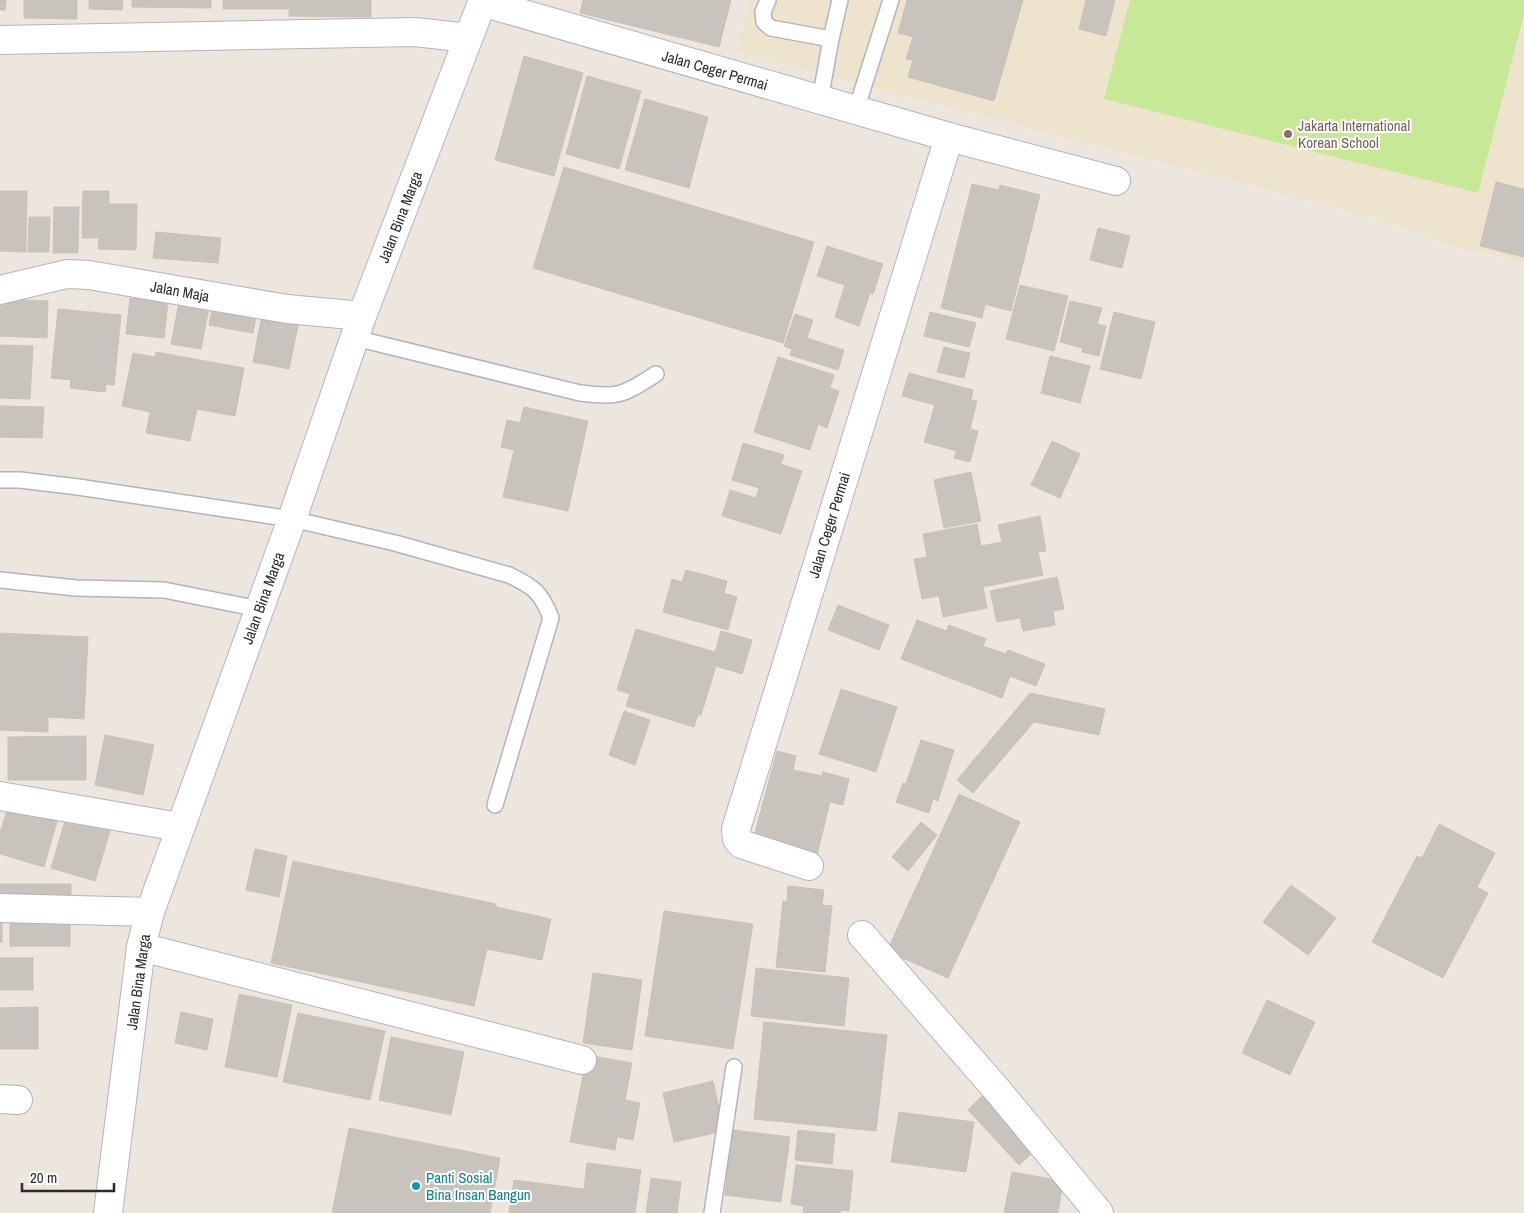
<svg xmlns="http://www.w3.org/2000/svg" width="1524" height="1213" font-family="'Archivo Narrow',sans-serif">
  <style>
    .education { fill: #eee3cd }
    .pitch { fill: #c7e997 }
    .building { fill: #c8c3bd; stroke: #c8c2b7 }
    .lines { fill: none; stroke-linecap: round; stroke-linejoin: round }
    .lane-casing { stroke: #b1b4be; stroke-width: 18 }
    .street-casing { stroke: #b1b4be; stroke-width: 30 }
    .secondary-casing { stroke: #b1b4be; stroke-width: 30 }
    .lane { stroke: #fff; stroke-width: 15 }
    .street { stroke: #fff; stroke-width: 28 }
    .secondary { stroke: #fff; stroke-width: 28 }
    .education-dot { fill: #8d6e63; stroke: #fff; stroke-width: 2 }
    .culture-dot { fill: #0f9aa8; stroke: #fff; stroke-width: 2 }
    .labels { text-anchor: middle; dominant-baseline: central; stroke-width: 4; stroke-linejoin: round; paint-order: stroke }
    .street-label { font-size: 15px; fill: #2b2b2b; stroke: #fff }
    .education-label { font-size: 15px; fill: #785e54; stroke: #fff; text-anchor: start }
    .culture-label { font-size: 15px; fill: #0d838f; stroke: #fff; text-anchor: start }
  </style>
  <rect width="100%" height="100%" fill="#ede6de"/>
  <polygon class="education" points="751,0 1524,0 1524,263 1459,248 1368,216 736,52"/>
  <polygon class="pitch" points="1130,0 1524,0 1524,14 1478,193 1104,99"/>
  <g class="building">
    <polygon points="0,0 6,0 5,10 0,10"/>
    <polygon points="24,0 77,0 77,19 24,18"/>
    <polygon points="89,0 123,0 122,10 89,9"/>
    <polygon points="132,0 211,0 211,8 132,7"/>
    <polygon points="223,0 371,0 371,17 289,16 289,9 223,9"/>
    <polygon points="583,0 731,0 719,47 580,13"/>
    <polygon points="907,0 1023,0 994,101 908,77 913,60 906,59 913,37 898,33"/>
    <polygon points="1086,0 1115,0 1106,36 1079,29"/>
    <polygon points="524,56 583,73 554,176 495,160"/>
    <polygon points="587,76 641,91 619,169 566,154"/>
    <polygon points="645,99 708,117 689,188 625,170"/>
    <polygon points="564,167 814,242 783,343 533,268"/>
    <polygon points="1496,182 1524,189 1524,257 1480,246"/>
    <polygon points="972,184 999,190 1000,185 1040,195 1011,311 985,304 982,318 941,308"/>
    <polygon points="0,191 27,191 26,252 0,251"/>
    <polygon points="83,191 109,191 109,204 137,204 136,250 98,249 99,238 82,238"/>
    <polygon points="54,207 79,207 78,253 53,253"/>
    <polygon points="29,217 50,217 49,252 28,252"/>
    <polygon points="1098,228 1130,236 1122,268 1090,260"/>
    <polygon points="156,232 221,238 218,263 153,258"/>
    <polygon points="827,246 883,264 873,294 870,293 859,326 835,317 845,285 817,276"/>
    <polygon points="1020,285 1068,296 1054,351 1006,339"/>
    <polygon points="130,298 168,302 164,338 126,334"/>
    <polygon points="1,299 48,301 47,338 0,336"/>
    <polygon points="1070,301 1102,308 1097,324 1106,326 1099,356 1082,352 1083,348 1060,342"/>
    <polygon points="179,303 209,308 201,349 171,344"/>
    <polygon points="213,304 257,312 253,333 209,325"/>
    <polygon points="58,309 121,315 114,385 106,384 105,392 70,388 71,380 51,378"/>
    <polygon points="263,309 300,316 289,369 253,362"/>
    <polygon points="930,312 976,323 969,347 924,336"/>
    <polygon points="1114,312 1155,322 1141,379 1100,369"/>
    <polygon points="795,314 813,320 807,338 844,350 838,370 790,355 792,349 784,346"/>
    <polygon points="0,345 33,346 30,399 0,398"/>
    <polygon points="944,347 970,353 964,378 937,372"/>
    <polygon points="156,352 244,368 235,416 197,409 190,441 146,433 150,412 122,406 133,353 155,357"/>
    <polygon points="1050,356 1090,366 1080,403 1041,393"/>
    <polygon points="778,357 834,375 830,388 839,391 827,428 818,424 810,450 754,432"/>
    <polygon points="909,373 973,390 971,400 977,401 970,429 978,431 970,462 954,458 957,451 924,442 935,405 902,396"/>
    <polygon points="0,406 44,407 42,438 0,437"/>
    <polygon points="524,407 588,421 568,511 503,497 514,450 501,447 507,420 520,423"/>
    <polygon points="1052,441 1080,454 1060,498 1031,485"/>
    <polygon points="743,443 784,455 781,464 802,471 781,534 722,516 730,490 756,498 759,488 732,480"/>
    <polygon points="971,472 981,521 944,528 934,480"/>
    <polygon points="1040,516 1046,551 1038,552 1043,575 983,587 987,608 943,617 939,596 922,599 914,559 927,557 923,534 977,524 981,546 1002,542 998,525"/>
    <polygon points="686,570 727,581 724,593 737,597 728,630 663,612 672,579 682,582"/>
    <polygon points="1057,577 1064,609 1053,611 1055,625 1023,631 1020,618 997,622 990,591"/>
    <polygon points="838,605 889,625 879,650 828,630"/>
    <polygon points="917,620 946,631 949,625 986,639 983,646 1006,654 1008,650 1045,664 1036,686 1010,676 1002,698 901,659"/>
    <polygon points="636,629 715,652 721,631 752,640 742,674 716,666 701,715 698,715 694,727 626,706 630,694 617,690"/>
    <polygon points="0,633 88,637 84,719 48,717 48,732 0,730"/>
    <polygon points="841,689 897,707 876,772 819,754"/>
    <polygon points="1030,693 1105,709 1099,735 1034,722 973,793 957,780"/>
    <polygon points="624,711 650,720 635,765 609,755"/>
    <polygon points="105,735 154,745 143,795 95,785"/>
    <polygon points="86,736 86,780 8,780 8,737"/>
    <polygon points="921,740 954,750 938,801 933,799 929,813 896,802 903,783 906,784"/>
    <polygon points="777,751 796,756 793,770 822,776 823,772 849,779 843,805 830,802 817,855 753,840"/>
    <polygon points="959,794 1020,822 948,978 887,951"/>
    <polygon points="9,804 58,818 44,867 0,854 0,833"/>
    <polygon points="68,811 112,824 95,881 51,868"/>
    <polygon points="921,822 937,835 908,871 892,857"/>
    <polygon points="1439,824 1495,853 1477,887 1488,893 1443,978 1372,942 1417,856 1422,858"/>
    <polygon points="255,849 287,856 279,897 246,890"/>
    <polygon points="293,861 496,904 496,907 551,919 542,960 487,949 474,1006 271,963"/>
    <rect x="0" y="884" width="71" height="19"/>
    <polygon points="1291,885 1336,918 1308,955 1263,922"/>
    <polygon points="788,886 824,890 822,905 832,906 825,972 776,967 783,901 787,902"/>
    <rect x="0" y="911" width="2" height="31"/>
    <polygon points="664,911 753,924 733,1049 645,1036"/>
    <polygon points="70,913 70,946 10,946 10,914"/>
    <rect x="0" y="958" width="33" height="32"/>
    <polygon points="756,968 849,978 844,1026 751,1016"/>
    <polygon points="593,973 642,980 632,1050 583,1043"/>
    <polygon points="239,994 292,1005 277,1077 225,1067"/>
    <polygon points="1267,1000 1315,1022 1290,1075 1242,1053"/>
    <polygon points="38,1007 38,1049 0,1049 0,1008"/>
    <polygon points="181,1012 213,1019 207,1050 175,1043"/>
    <polygon points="298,1013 385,1031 370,1100 283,1082"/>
    <polygon points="764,1022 887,1035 876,1131 754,1119"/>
    <polygon points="391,1037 464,1052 451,1115 379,1100"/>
    <polygon points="587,1055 632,1063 625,1100 640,1103 633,1140 617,1137 615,1150 570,1142"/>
    <polygon points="713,1081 724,1131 674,1142 663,1093"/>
    <polygon points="987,1091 1040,1146 1019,1165 968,1110"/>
    <polygon points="899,1112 974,1122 966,1172 891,1162"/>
    <polygon points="349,1128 500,1158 490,1213 332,1213"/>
    <polygon points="733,1130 790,1137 781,1202 725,1195"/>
    <polygon points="798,1130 835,1134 832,1164 795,1160"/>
    <polygon points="587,1163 641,1170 635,1213 509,1213 514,1180 584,1189"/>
    <polygon points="796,1165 853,1171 849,1211 841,1210 840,1213 803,1213 804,1206 791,1204"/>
    <polygon points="1012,1172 1063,1181 1058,1213 1004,1213"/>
    <polygon points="651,1178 681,1182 677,1213 646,1213"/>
  </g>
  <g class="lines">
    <defs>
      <g id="lane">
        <polyline points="768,0 763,12 764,22 771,28 831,39 840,0"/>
        <polyline points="820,100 831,39"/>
        <polyline points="856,110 891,0"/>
        <path d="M355 338 580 393C621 398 622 395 656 374"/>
        <path d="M0 480H20L78 487 292 519 395 543 509 575C534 587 541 592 551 618L495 805"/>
        <polyline points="0,580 76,588 164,590 259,609"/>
        <polyline points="712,1213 734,1067"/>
      </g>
      <g id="street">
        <polyline points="482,2 949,137 1116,181"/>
        <polyline points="0,40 415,32 468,38"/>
        <polyline points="0,290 67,274 89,275 287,309 362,316"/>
        <polyline points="0,796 179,827"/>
        <polyline points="809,866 741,844 737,839 736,829 949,137"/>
        <polyline points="0,908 150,912"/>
        <polyline points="862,935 998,1091 1099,1213"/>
        <polyline points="141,947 582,1060"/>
        <polyline points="0,1099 18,1100"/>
      </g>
      <polyline id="secondary" points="108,1213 141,947 150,912 292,519 362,316 483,0"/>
    </defs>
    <use href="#lane" class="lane-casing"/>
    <use href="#street" class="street-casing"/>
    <use href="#secondary" class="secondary-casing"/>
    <use href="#lane" class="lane"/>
    <use href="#street" class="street"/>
    <use href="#secondary" class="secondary"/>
  </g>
  <circle class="education-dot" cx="1288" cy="134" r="5"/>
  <circle class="culture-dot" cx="416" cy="1186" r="5"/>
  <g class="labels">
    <g class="street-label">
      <text transform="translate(715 70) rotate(16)">Jalan Ceger Permai</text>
      <text transform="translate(400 217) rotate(-69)">Jalan Bina Marga</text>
      <text transform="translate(180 291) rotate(10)">Jalan Maja</text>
      <text transform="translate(829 525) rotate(-73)">Jalan Ceger Permai</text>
      <text transform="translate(263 598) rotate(-70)">Jalan Bina Marga</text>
      <text transform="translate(138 982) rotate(-82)">Jalan Bina Marga</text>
    </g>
    <g class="education-label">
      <text x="1298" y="125">Jakarta International<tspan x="1298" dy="17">Korean School</tspan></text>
    </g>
    <g class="culture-label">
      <text x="426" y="1177">Panti Sosial<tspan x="426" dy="17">Bina Insan Bangun</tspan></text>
    </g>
  </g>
  <path d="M22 1183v8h92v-8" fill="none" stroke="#2b2b2b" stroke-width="2.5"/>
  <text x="30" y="1183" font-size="15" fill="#2b2b2b" stroke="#ffffff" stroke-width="4" paint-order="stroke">20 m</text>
</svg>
